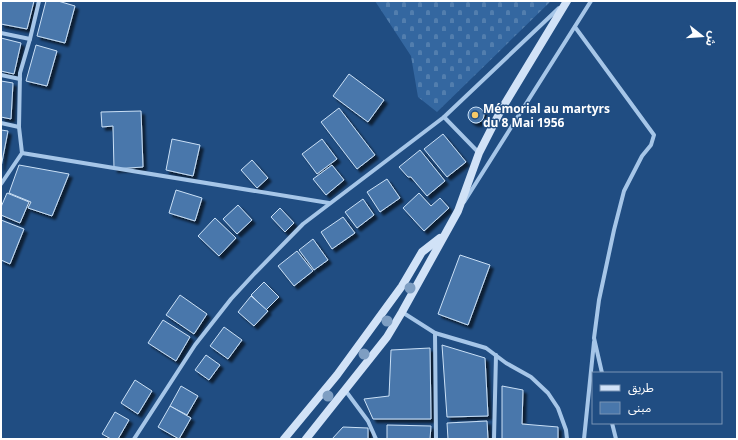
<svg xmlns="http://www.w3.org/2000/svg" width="738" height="440" font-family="'Open Sans','Noto Sans Arabic',sans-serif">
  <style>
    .cemetery { fill: url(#cemetery-stones) }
    .building { fill: #4977ab; stroke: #cae0f6; filter: url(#shadow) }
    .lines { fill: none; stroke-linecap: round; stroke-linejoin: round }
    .street { stroke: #a6c6e8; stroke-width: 4 }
    .secondary { stroke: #d1e2f7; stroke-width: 8 }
    .tree { fill: #7e9ec2 }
    .poi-dot { fill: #f6c967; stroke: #204d82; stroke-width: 1.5 }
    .labels { text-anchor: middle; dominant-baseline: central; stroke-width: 3; stroke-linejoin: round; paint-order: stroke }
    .poi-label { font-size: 12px; font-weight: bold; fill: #fff; stroke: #204d82; text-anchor: start }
  </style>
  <defs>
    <pattern id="cemetery-stones" width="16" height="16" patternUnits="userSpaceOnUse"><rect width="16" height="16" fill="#3467a0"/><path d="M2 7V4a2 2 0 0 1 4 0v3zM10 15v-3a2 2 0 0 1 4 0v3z" fill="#527eae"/></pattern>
    <filter id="shadow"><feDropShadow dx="3.5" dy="3.5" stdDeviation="1" flood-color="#0009"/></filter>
  </defs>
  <rect width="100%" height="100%" fill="#204d82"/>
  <polygon class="cemetery" points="375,1 551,1 437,112 418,97 411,56"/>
  <g class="building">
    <polygon points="1,1 34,1 27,29 1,24"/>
    <polygon points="46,1 58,1 75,6 65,43 37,36"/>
    <polygon points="1,38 21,43 14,74 1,71"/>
    <polygon points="36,45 57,51 47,86 26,81"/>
    <polygon points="349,74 384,100 368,122 333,96"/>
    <polygon points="1,81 13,83 11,119 1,117"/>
    <circle cx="476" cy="115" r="8"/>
    <polygon points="339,108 375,155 357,169 321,122"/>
    <polygon points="141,111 143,167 114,169 113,126 102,127 101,112"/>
    <polygon points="474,112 479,114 477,118 472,117"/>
    <polygon points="1,130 8,131 1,167"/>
    <polygon points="443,134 466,162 447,177 424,149"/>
    <polygon points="172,139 200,145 193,176 166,170"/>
    <polygon points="322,139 337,159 317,174 302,154"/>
    <polygon points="420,150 445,181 427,196 411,177 408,177 399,167"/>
    <polygon points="252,160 268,178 257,188 241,170"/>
    <polygon points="19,165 69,174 52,216 28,208 31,202 9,193"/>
    <polygon points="332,165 344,180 326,195 313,179"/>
    <polygon points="387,179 400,198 380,212 367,192"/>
    <polygon points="176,190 202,198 195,221 169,213"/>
    <polygon points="7,193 29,202 20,223 1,215 1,207"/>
    <polygon points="419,193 431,206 440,198 449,208 424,231 403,208"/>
    <polygon points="363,199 374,215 357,228 345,212"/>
    <polygon points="238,205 252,220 237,234 223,219"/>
    <polygon points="280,208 294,223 285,232 271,217"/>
    <polygon points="343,217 355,233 332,249 321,232"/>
    <polygon points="215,218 236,238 219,256 198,236"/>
    <polygon points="1,220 24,229 10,264 1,260"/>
    <polygon points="313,239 328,260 314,270 299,250"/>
    <polygon points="297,251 313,271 294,286 278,266"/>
    <polygon points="460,255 490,265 468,325 438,314"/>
    <polygon points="264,282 279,297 266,310 251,295"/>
    <polygon points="180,295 207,314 194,334 166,315"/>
    <polygon points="251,296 268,311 254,326 238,312"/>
    <polygon points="163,320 190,337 176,361 148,343"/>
    <polygon points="224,327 242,340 228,359 210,346"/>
    <polygon points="442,345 485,358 488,416 447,417"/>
    <polygon points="430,348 431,419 373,419 364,399 389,396 391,350"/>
    <polygon points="206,355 220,365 209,380 195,370"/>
    <polygon points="135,380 152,391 138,414 121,403"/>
    <polygon points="181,386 198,396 187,415 170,406"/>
    <polygon points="502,386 523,390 522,424 558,427 558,439 502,439"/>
    <polygon points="170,406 191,418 179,439 158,427"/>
    <polygon points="115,412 129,420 118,439 111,439 102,434"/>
    <polygon points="487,421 488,439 448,439 447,423"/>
    <polygon points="387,425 431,426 430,439 387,439"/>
    <polygon points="343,427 368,428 368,439 332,439"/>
  </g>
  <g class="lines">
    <g class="street">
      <polyline points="575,27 654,135 651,145 642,156 624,191 614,230 599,300 594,338 602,373"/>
      <polyline points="1,33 30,39"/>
      <polyline points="1,75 20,79"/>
      <polyline points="444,117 479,153"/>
      <polyline points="1,123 19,127"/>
      <polyline points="22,153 329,203"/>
      <polyline points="1,184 22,153 19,127 20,73 30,39 39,1"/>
      <polyline points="464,202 591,1"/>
      <polyline points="402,312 435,333 486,348 506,363 531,377 548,393 558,408 566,430 567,439"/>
      <polyline points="435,333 436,439"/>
      <polyline points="345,390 368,421 376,439"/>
      <polyline points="612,423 616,439"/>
      <polyline points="134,439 195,345 231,299 255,273 303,224 444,117 559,8"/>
      <polyline points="494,439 496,355"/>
      <polyline points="584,439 594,342"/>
    </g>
    <g class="secondary">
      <polyline points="284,439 337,375 402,286 422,252 440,238"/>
      <polyline points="306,439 387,337 402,312 458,211 479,153 501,110 567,1"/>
    </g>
  </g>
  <g class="tree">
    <circle cx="410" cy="288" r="5.5"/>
    <circle cx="387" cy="321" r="5.5"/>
    <circle cx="364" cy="354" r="5.5"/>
    <circle cx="328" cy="396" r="5.5"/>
  </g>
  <circle class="poi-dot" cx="475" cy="115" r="4"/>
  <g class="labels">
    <g class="poi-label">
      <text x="483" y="108">Mémorial au martyrs<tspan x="483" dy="14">du 8 Mai 1956</tspan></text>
    </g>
  </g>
  <rect width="738" height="440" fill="none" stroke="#ffffff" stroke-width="4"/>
  <rect x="592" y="372" width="130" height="52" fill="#204d82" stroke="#7994b4"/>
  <rect x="600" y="385" width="20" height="6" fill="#d1e2f7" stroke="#7994b4"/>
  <text x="628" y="392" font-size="12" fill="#ffffff">طريق</text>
  <rect x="600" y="402" width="20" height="12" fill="#4977ab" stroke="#7994b4"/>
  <text x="628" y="412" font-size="12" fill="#ffffff">مبنى</text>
  <g transform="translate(702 36) rotate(107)" stroke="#204d82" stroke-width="3" paint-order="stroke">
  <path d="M0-3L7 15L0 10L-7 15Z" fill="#ffffff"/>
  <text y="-6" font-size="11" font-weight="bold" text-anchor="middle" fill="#ffffff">ش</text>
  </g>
</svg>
